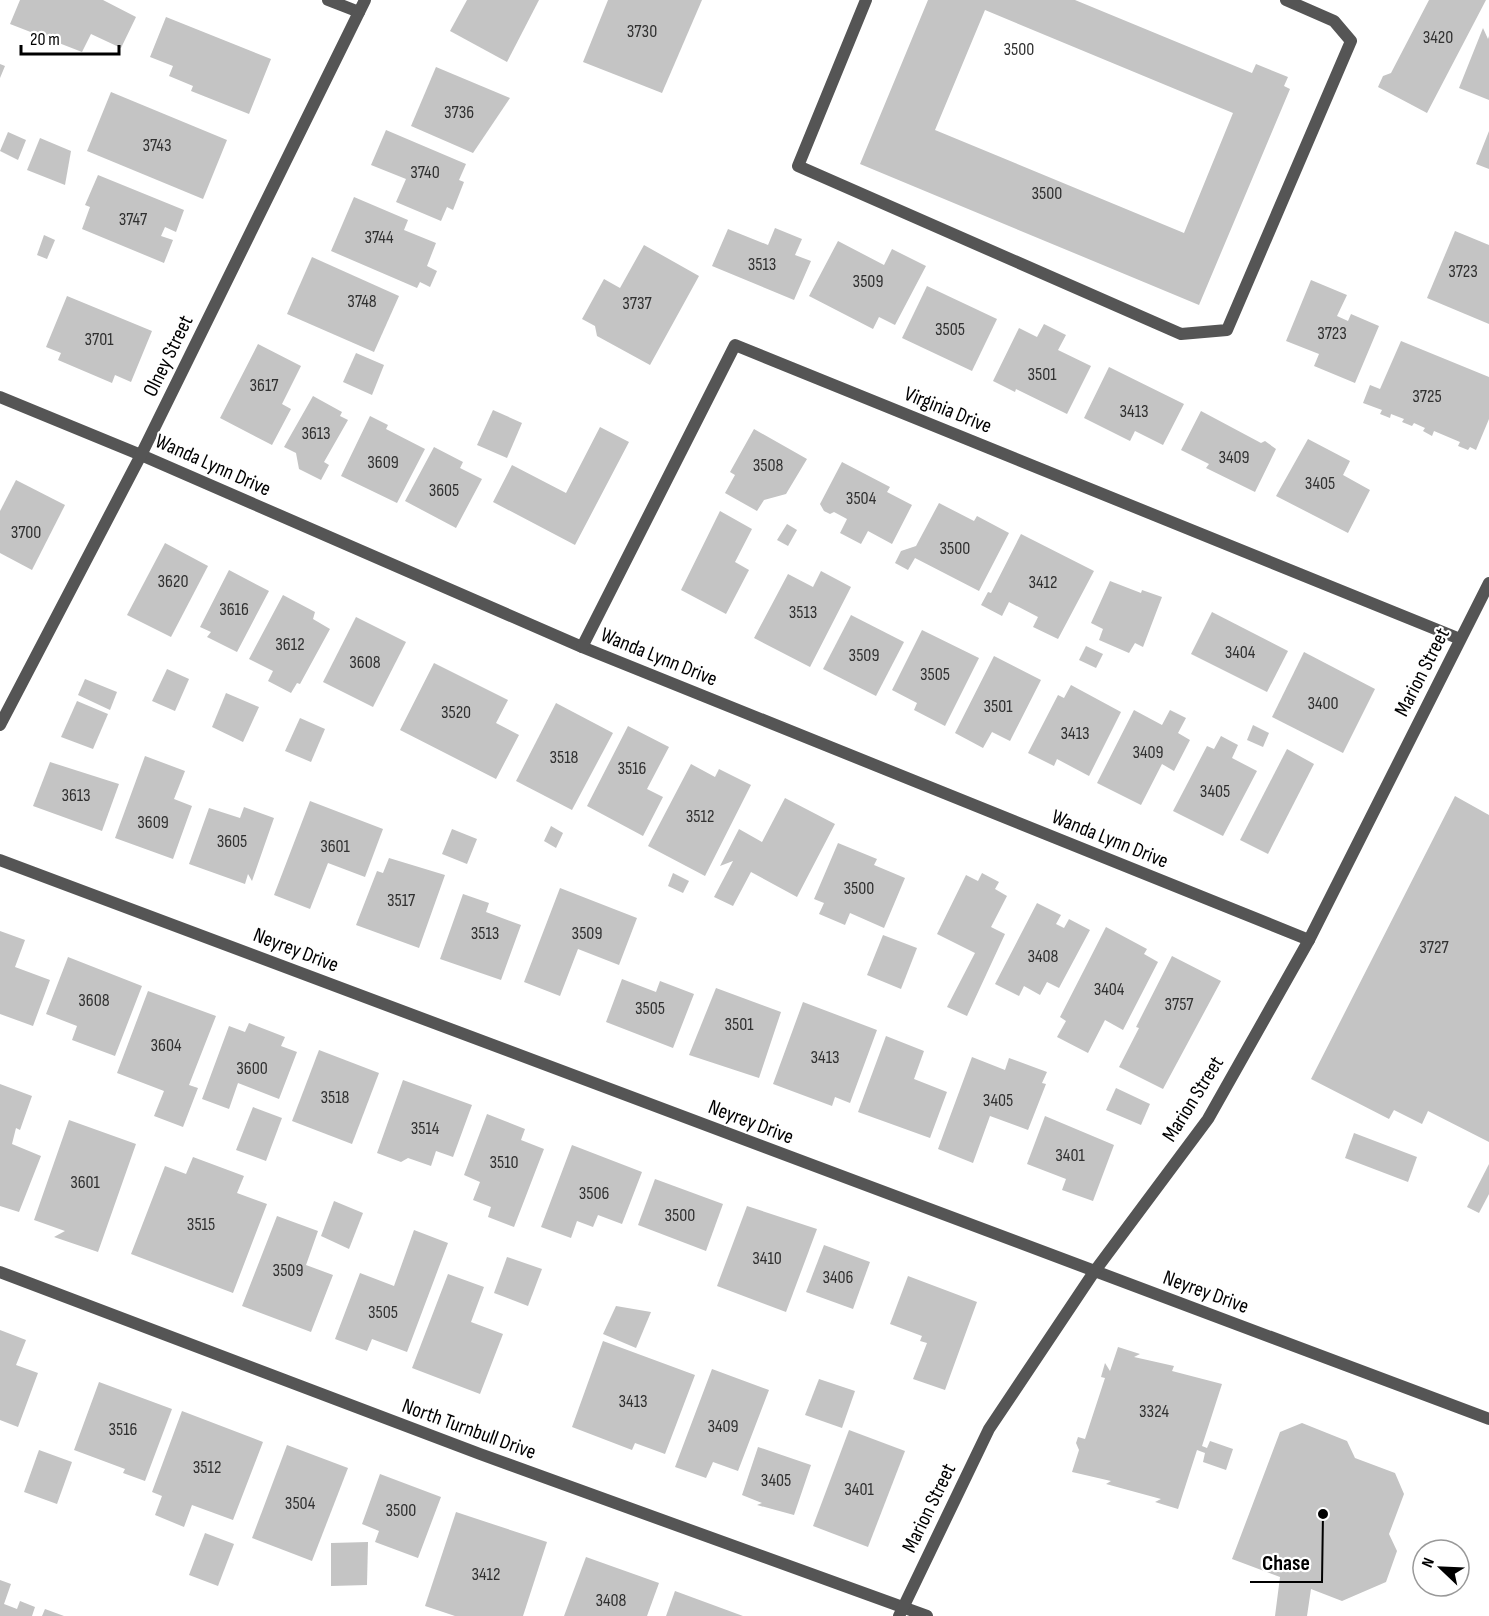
<svg xmlns="http://www.w3.org/2000/svg" width="1489" height="1616" font-family="'Sofia Sans Condensed',sans-serif">
  <style>
    .building { fill: #c4c4c4; fill-rule: evenodd }
    .lines { fill: none; stroke-linecap: round; stroke-linejoin: round }
    .street { stroke: #555; stroke-width: 12 }
    .labels { text-anchor: middle; dominant-baseline: central; stroke-width: 4.5; stroke-linejoin: round; paint-order: stroke }
    .number-label { font-size: 18px; fill: #313131 }
    .street-label { font-size: 21px; fill: #000; stroke: #fff }
    .leader { fill: none; stroke: #000; stroke-width: 2 }
    .callout-dot { fill: #000; stroke: #fff; stroke-width: 2 }
    .callout-label { font-size: 22px; text-anchor: middle; font-weight: bold; fill: #000; stroke: #fff; stroke-width: 4.5; stroke-linejoin: round; paint-order: stroke }
  </style>
  <rect width="100%" height="100%" fill="#fff"/>
  <g class="building">
    <polygon points="20,0 103,0 136,17 121,48 91,34 82,52 10,24"/>
    <polygon points="467,0 539,0 507,62 450,31"/>
    <polygon points="608,0 702,0 662,93 583,62"/>
    <path d="M928 0H1075L1252 73 1256 64 1288 77 1284 86 1290 89 1199 305 860 164ZM985 10 1233 113 1184 233 935 130Z"/>
    <polygon points="1429,0 1486,0 1427,113 1378,87 1383,76 1391,73"/>
    <polygon points="166,17 271,59 249,114 191,91 193,86 169,76 173,66 150,57"/>
    <polygon points="1483,28 1488,39 1489,36 1489,100 1459,88"/>
    <polygon points="0,64 5,66 0,78"/>
    <polygon points="436,67 510,98 473,153 411,126"/>
    <polygon points="111,92 227,140 203,199 87,151"/>
    <polygon points="386,130 466,164 459,180 464,182 453,210 447,207 441,221 396,202 406,179 371,165"/>
    <polygon points="1489,131 1489,169 1476,164"/>
    <polygon points="8,132 26,140 18,160 0,151"/>
    <polygon points="40,138 71,151 65,185 27,170"/>
    <polygon points="98,175 184,210 176,232 165,227 161,236 173,240 164,263 82,229 90,207 85,205"/>
    <polygon points="354,197 408,220 404,230 436,243 427,266 437,271 430,287 420,282 417,288 331,251"/>
    <polygon points="775,228 802,239 795,255 811,261 794,300 712,266 728,229 768,245"/>
    <polygon points="1455,231 1489,245 1489,324 1427,298"/>
    <polygon points="44,235 55,240 47,259 37,255"/>
    <polygon points="838,241 884,265 892,249 926,266 895,325 879,317 873,329 809,296"/>
    <polygon points="644,245 699,276 650,365 597,336 595,326 582,319 604,279 620,288"/>
    <polygon points="312,257 399,296 374,352 287,314"/>
    <polygon points="1311,280 1347,295 1337,316 1348,321 1351,314 1379,326 1355,383 1314,366 1319,354 1286,341"/>
    <polygon points="927,286 997,319 972,371 902,338"/>
    <polygon points="67,296 152,331 131,382 115,375 112,383 58,360 61,353 46,347"/>
    <polygon points="1044,324 1066,335 1058,350 1091,366 1067,414 1016,389 1015,392 993,381 1019,328 1037,337"/>
    <polygon points="1401,341 1489,377 1489,419 1476,450 1470,447 1468,450 1458,446 1460,442 1434,431 1432,436 1423,431 1425,428 1414,423 1412,426 1402,422 1404,419 1391,414 1390,418 1380,414 1382,410 1363,403 1370,385 1380,389"/>
    <polygon points="258,344 301,366 282,404 291,409 272,445 220,418"/>
    <polygon points="356,353 384,365 372,395 343,382"/>
    <polygon points="1109,367 1184,404 1163,445 1135,431 1130,441 1084,418"/>
    <polygon points="313,396 342,412 340,416 348,420 324,462 329,465 321,480 299,469 296,453 284,447"/>
    <polygon points="493,410 522,423 507,458 477,445"/>
    <polygon points="1201,411 1261,443 1265,441 1276,449 1255,492 1206,468 1209,464 1181,450"/>
    <polygon points="370,416 388,425 386,429 425,449 397,503 341,476"/>
    <polygon points="600,427 629,442 575,545 493,502 512,465 566,493"/>
    <polygon points="754,429 807,459 786,494 764,500 757,511 725,493 735,475 730,472"/>
    <polygon points="1308,439 1350,461 1343,475 1370,490 1348,533 1276,496"/>
    <polygon points="434,447 463,462 460,468 482,479 456,528 405,501"/>
    <polygon points="842,462 890,487 887,492 912,505 892,544 868,531 861,544 840,533 847,519 834,512 830,514 824,511 820,504"/>
    <polygon points="16,480 65,505 32,570 0,553 0,511"/>
    <polygon points="939,503 974,521 977,516 1009,533 979,591 915,558 908,570 895,563 901,551 916,546"/>
    <polygon points="720,511 752,529 735,562 749,570 726,614 681,590"/>
    <polygon points="787,524 797,530 788,546 777,540"/>
    <polygon points="1021,534 1094,571 1058,639 1033,627 1038,617 1009,602 1002,616 981,605 988,592 991,593"/>
    <polygon points="165,543 208,566 171,637 127,615"/>
    <polygon points="229,570 269,591 237,652 207,637 211,632 200,627"/>
    <polygon points="821,571 851,587 810,667 754,638 788,574 813,587"/>
    <polygon points="1110,581 1141,593 1142,590 1162,597 1143,647 1135,643 1129,653 1099,640 1103,629 1091,623"/>
    <polygon points="283,595 315,612 313,619 330,629 300,684 297,683 291,693 268,681 273,671 249,659"/>
    <polygon points="1212,612 1288,651 1267,692 1191,654"/>
    <polygon points="851,615 904,642 876,696 823,669"/>
    <polygon points="356,617 406,642 373,707 323,682"/>
    <polygon points="922,630 979,658 945,726 914,710 917,703 892,690"/>
    <polygon points="1086,646 1103,654 1096,668 1079,660"/>
    <polygon points="1304,652 1375,689 1343,753 1272,717"/>
    <polygon points="994,656 1041,680 1010,741 992,732 983,748 955,733"/>
    <polygon points="434,663 508,700 496,723 519,735 496,779 400,730"/>
    <polygon points="167,669 189,679 175,711 152,701"/>
    <polygon points="85,679 117,692 110,710 78,695"/>
    <polygon points="1071,685 1121,712 1089,776 1057,759 1054,766 1028,753 1058,695 1064,698"/>
    <polygon points="226,693 259,707 243,742 212,727"/>
    <polygon points="77,701 108,714 93,749 61,737"/>
    <polygon points="556,703 613,733 572,810 516,781"/>
    <polygon points="1134,710 1162,725 1170,710 1186,718 1178,733 1190,740 1174,771 1162,764 1141,805 1097,783"/>
    <polygon points="300,718 325,729 311,762 285,751"/>
    <polygon points="1253,725 1269,733 1263,747 1247,740"/>
    <polygon points="628,726 669,747 647,789 663,797 643,836 587,806"/>
    <polygon points="1221,736 1238,745 1232,758 1257,771 1223,836 1173,811 1207,746 1214,749"/>
    <polygon points="1287,749 1314,764 1268,854 1240,840"/>
    <polygon points="145,756 185,771 174,799 192,806 173,859 115,838"/>
    <polygon points="50,762 119,784 102,831 33,806"/>
    <polygon points="691,764 715,777 719,769 751,785 705,876 648,846"/>
    <polygon points="1455,796 1489,815 1489,1142 1428,1111 1422,1124 1394,1110 1389,1119 1311,1079"/>
    <polygon points="785,798 835,824 797,897 751,872 733,906 714,897 733,861 720,866 739,829 762,842"/>
    <polygon points="310,801 383,829 365,877 328,863 310,909 274,895"/>
    <polygon points="244,807 274,818 252,881 248,874 245,884 189,864 209,808 240,818"/>
    <polygon points="551,826 563,833 556,848 544,841"/>
    <polygon points="452,829 477,839 467,864 442,854"/>
    <polygon points="838,843 877,859 874,865 905,878 884,928 850,913 845,925 819,914 824,903 814,899"/>
    <polygon points="389,858 445,875 419,948 356,925 377,871 383,873"/>
    <polygon points="673,873 689,881 683,893 668,886"/>
    <polygon points="982,873 999,882 995,889 1007,896 991,927 1005,934 967,1016 947,1007 975,953 937,934 966,875 978,881"/>
    <polygon points="560,888 637,918 619,965 578,949 560,996 524,982"/>
    <polygon points="463,894 489,903 486,912 521,925 501,980 440,959"/>
    <polygon points="1037,903 1061,915 1056,924 1064,928 1069,919 1090,930 1059,988 1047,982 1040,995 1024,986 1019,996 995,984"/>
    <polygon points="1106,927 1147,949 1144,954 1158,962 1123,1030 1105,1020 1088,1053 1057,1037 1066,1021 1060,1017"/>
    <polygon points="0,931 25,940 15,967 50,980 33,1026 0,1014"/>
    <polygon points="883,935 917,948 901,989 867,975"/>
    <polygon points="1172,956 1221,981 1163,1089 1119,1067 1139,1028 1136,1027"/>
    <polygon points="68,957 142,986 115,1056 72,1040 77,1026 46,1014"/>
    <polygon points="622,979 656,992 660,981 694,994 673,1048 606,1022"/>
    <polygon points="716,988 781,1012 759,1078 689,1055"/>
    <polygon points="148,991 216,1016 189,1085 198,1088 183,1127 154,1116 164,1091 117,1073"/>
    <polygon points="803,1002 877,1030 850,1103 835,1097 832,1106 773,1084"/>
    <polygon points="249,1023 285,1037 281,1046 297,1052 279,1099 238,1083 229,1109 202,1099 229,1026 245,1032"/>
    <polygon points="886,1036 924,1051 914,1079 947,1092 930,1138 858,1112"/>
    <polygon points="319,1050 379,1073 352,1144 292,1121"/>
    <polygon points="972,1057 1005,1070 1009,1058 1047,1072 1042,1083 1046,1084 1028,1130 990,1116 973,1163 938,1149"/>
    <polygon points="403,1080 472,1105 453,1157 436,1151 431,1166 408,1158 401,1162 377,1153"/>
    <polygon points="0,1084 32,1096 20,1130 16,1128 12,1144 41,1156 19,1212 0,1206"/>
    <polygon points="1116,1088 1150,1104 1141,1125 1106,1110"/>
    <polygon points="253,1107 282,1118 266,1161 236,1150"/>
    <polygon points="487,1114 525,1129 521,1140 544,1149 514,1227 488,1217 491,1207 473,1200 480,1182 464,1175"/>
    <polygon points="1045,1116 1114,1145 1093,1201 1062,1190 1066,1179 1027,1164"/>
    <polygon points="69,1120 136,1144 98,1252 54,1237 65,1231 34,1220"/>
    <polygon points="1354,1133 1417,1157 1408,1182 1345,1158"/>
    <polygon points="572,1145 642,1172 622,1224 598,1215 593,1227 577,1221 571,1238 541,1227"/>
    <polygon points="193,1157 244,1176 237,1193 267,1204 233,1293 131,1254 165,1166 186,1174"/>
    <polygon points="1489,1164 1489,1194 1479,1213 1467,1207"/>
    <polygon points="655,1179 723,1204 706,1251 638,1225"/>
    <polygon points="334,1201 363,1213 349,1249 321,1236"/>
    <polygon points="747,1206 817,1229 786,1312 717,1286"/>
    <polygon points="277,1216 318,1231 306,1265 333,1275 311,1332 242,1306"/>
    <polygon points="414,1230 448,1243 407,1352 372,1339 367,1351 335,1339 360,1273 394,1286"/>
    <polygon points="824,1245 870,1262 853,1309 806,1292"/>
    <polygon points="507,1257 542,1269 528,1306 494,1293"/>
    <polygon points="448,1274 484,1287 471,1322 503,1334 480,1394 412,1368"/>
    <polygon points="908,1276 977,1302 945,1390 913,1379 927,1343 920,1341 922,1336 890,1324"/>
    <polygon points="616,1306 651,1312 636,1348 603,1334"/>
    <polygon points="0,1330 26,1340 16,1365 38,1373 18,1427 0,1420"/>
    <polygon points="603,1341 695,1375 665,1454 635,1443 632,1450 572,1427"/>
    <polygon points="1118,1347 1140,1354 1134,1357 1174,1366 1172,1371 1222,1384 1202,1446 1207,1448 1210,1441 1233,1449 1226,1470 1203,1462 1205,1453 1197,1450 1178,1509 1155,1502 1161,1499 1106,1484 1111,1481 1072,1472 1079,1450 1076,1443 1078,1437 1085,1439 1105,1378 1101,1377 1105,1363 1110,1371"/>
    <polygon points="712,1369 769,1390 738,1471 713,1462 706,1478 675,1467"/>
    <polygon points="819,1379 855,1391 842,1428 805,1415"/>
    <polygon points="99,1382 172,1409 145,1481 123,1473 125,1469 74,1450"/>
    <polygon points="182,1411 263,1442 233,1520 192,1505 184,1527 155,1515 162,1496 152,1492"/>
    <polygon points="1302,1423 1347,1441 1355,1458 1395,1473 1404,1494 1389,1534 1397,1551 1386,1582 1342,1601 1311,1589 1307,1616 1275,1616 1280,1577 1232,1559 1280,1432"/>
    <polygon points="849,1430 905,1451 868,1547 813,1526"/>
    <polygon points="287,1445 348,1468 312,1561 252,1538"/>
    <polygon points="758,1447 811,1465 794,1515 757,1505 762,1503 742,1495"/>
    <polygon points="39,1450 72,1462 57,1504 24,1492"/>
    <polygon points="380,1474 441,1497 418,1558 375,1542 379,1531 362,1524"/>
    <polygon points="456,1512 547,1542 523,1616 455,1616 425,1606"/>
    <polygon points="205,1533 234,1544 218,1586 189,1575"/>
    <polygon points="368,1542 367,1585 331,1586 331,1543"/>
    <polygon points="586,1557 659,1583 647,1616 564,1616"/>
    <polygon points="0,1580 11,1584 4,1604 17,1609 20,1601 35,1607 32,1616 0,1616"/>
    <polygon points="675,1591 743,1616 666,1616"/>
    <polygon points="45,1609 64,1616 42,1616"/>
  </g>
  <g class="lines">
    <g class="street">
      <polyline points="328,0 359,12"/>
      <polyline points="866,0 798,166 1181,334 1227,330 1351,41 1334,21 1286,0"/>
      <polyline points="0,397 141,455 582,647 1309,940"/>
      <polyline points="582,647 735,345 1460,639"/>
      <polyline points="0,725 141,455 365,0"/>
      <polyline points="0,860 1489,1419"/>
      <polyline points="0,1272 480,1454 927,1616"/>
      <polyline points="899,1616 989,1429 1094,1272 1208,1119 1309,940 1489,583"/>
    </g>
  </g>
  <g class="labels">
    <g class="number-label">
      <text x="642" y="31">3730</text>
      <text x="1438" y="37">3420</text>
      <text x="1019" y="49">3500</text>
      <text x="459" y="112">3736</text>
      <text x="157" y="145">3743</text>
      <text x="425" y="172">3740</text>
      <text x="1047" y="193">3500</text>
      <text x="133" y="219">3747</text>
      <text x="379" y="237">3744</text>
      <text x="762" y="264">3513</text>
      <text x="1463" y="271">3723</text>
      <text x="868" y="281">3509</text>
      <text x="362" y="301">3748</text>
      <text x="637" y="303">3737</text>
      <text x="950" y="329">3505</text>
      <text x="1332" y="333">3723</text>
      <text x="99" y="339">3701</text>
      <text x="1042" y="374">3501</text>
      <text x="264" y="385">3617</text>
      <text x="1427" y="396">3725</text>
      <text x="1134" y="411">3413</text>
      <text x="316" y="433">3613</text>
      <text x="1234" y="457">3409</text>
      <text x="383" y="462">3609</text>
      <text x="768" y="465">3508</text>
      <text x="1320" y="483">3405</text>
      <text x="444" y="490">3605</text>
      <text x="861" y="498">3504</text>
      <text x="26" y="532">3700</text>
      <text x="955" y="548">3500</text>
      <text x="173" y="581">3620</text>
      <text x="1043" y="582">3412</text>
      <text x="234" y="609">3616</text>
      <text x="803" y="612">3513</text>
      <text x="290" y="644">3612</text>
      <text x="1240" y="652">3404</text>
      <text x="864" y="655">3509</text>
      <text x="365" y="662">3608</text>
      <text x="935" y="674">3505</text>
      <text x="1323" y="703">3400</text>
      <text x="998" y="706">3501</text>
      <text x="456" y="712">3520</text>
      <text x="1075" y="733">3413</text>
      <text x="1148" y="752">3409</text>
      <text x="564" y="757">3518</text>
      <text x="632" y="768">3516</text>
      <text x="1215" y="791">3405</text>
      <text x="76" y="795">3613</text>
      <text x="700" y="816">3512</text>
      <text x="153" y="822">3609</text>
      <text x="232" y="841">3605</text>
      <text x="335" y="846">3601</text>
      <text x="859" y="888">3500</text>
      <text x="401" y="900">3517</text>
      <text x="485" y="933">3513</text>
      <text x="587" y="933">3509</text>
      <text x="1434" y="947">3727</text>
      <text x="1043" y="956">3408</text>
      <text x="1109" y="989">3404</text>
      <text x="94" y="1000">3608</text>
      <text x="1179" y="1004">3757</text>
      <text x="650" y="1008">3505</text>
      <text x="739" y="1024">3501</text>
      <text x="166" y="1045">3604</text>
      <text x="825" y="1057">3413</text>
      <text x="252" y="1068">3600</text>
      <text x="335" y="1097">3518</text>
      <text x="998" y="1100">3405</text>
      <text x="425" y="1128">3514</text>
      <text x="1070" y="1155">3401</text>
      <text x="504" y="1162">3510</text>
      <text x="85" y="1182">3601</text>
      <text x="594" y="1193">3506</text>
      <text x="680" y="1215">3500</text>
      <text x="201" y="1224">3515</text>
      <text x="767" y="1258">3410</text>
      <text x="288" y="1270">3509</text>
      <text x="838" y="1277">3406</text>
      <text x="383" y="1312">3505</text>
      <text x="633" y="1401">3413</text>
      <text x="1154" y="1411">3324</text>
      <text x="723" y="1426">3409</text>
      <text x="123" y="1429">3516</text>
      <text x="207" y="1467">3512</text>
      <text x="776" y="1480">3405</text>
      <text x="859" y="1489">3401</text>
      <text x="300" y="1503">3504</text>
      <text x="401" y="1510">3500</text>
      <text x="486" y="1574">3412</text>
      <text x="611" y="1600">3408</text>
    </g>
    <g class="street-label">
      <text transform="translate(168 356) rotate(-64)">Olney Street</text>
      <text transform="translate(948 410) rotate(22)">Virginia Drive</text>
      <text transform="translate(213 465) rotate(24)">Wanda Lynn Drive</text>
      <text transform="translate(659 657) rotate(22)">Wanda Lynn Drive</text>
      <text transform="translate(1422 672) rotate(-63)">Marion Street</text>
      <text transform="translate(1110 839) rotate(22)">Wanda Lynn Drive</text>
      <text transform="translate(296 950) rotate(21)">Neyrey Drive</text>
      <text transform="translate(1193 1099) rotate(-58)">Marion Street</text>
      <text transform="translate(751 1122) rotate(21)">Neyrey Drive</text>
      <text transform="translate(1206 1292) rotate(20)">Neyrey Drive</text>
      <text transform="translate(469 1429) rotate(20)">North Turnbull Drive</text>
      <text transform="translate(929 1508) rotate(-64)">Marion Street</text>
    </g>
  </g>
  <path class="leader" d="M1323 1514L1322 1582H1250"/>
  <circle class="callout-dot" cx="1323" cy="1514" r="6"/>
  <g class="callout-label">
    <text x="1286" y="1570">Chase</text>
  </g>
  <g transform="translate(1441 1568) rotate(293)"><circle r="28" fill="#ffffff" stroke="#999999" stroke-width="1.5"/>
  <path d="M0-4.5L10 22L0 15L-10 22Z" fill="#000000"/>
  <text y="-9" font-size="16" font-weight="bold" text-anchor="middle" fill="#000000">N</text>
  </g>
  <path d="M21 45v9h98v-9" fill="none" stroke="#000000" stroke-width="3"/>
  <text x="30" y="45" font-size="18" fill="#000000" stroke="#ffffff" stroke-width="4.5" paint-order="stroke">20 m</text>
</svg>
